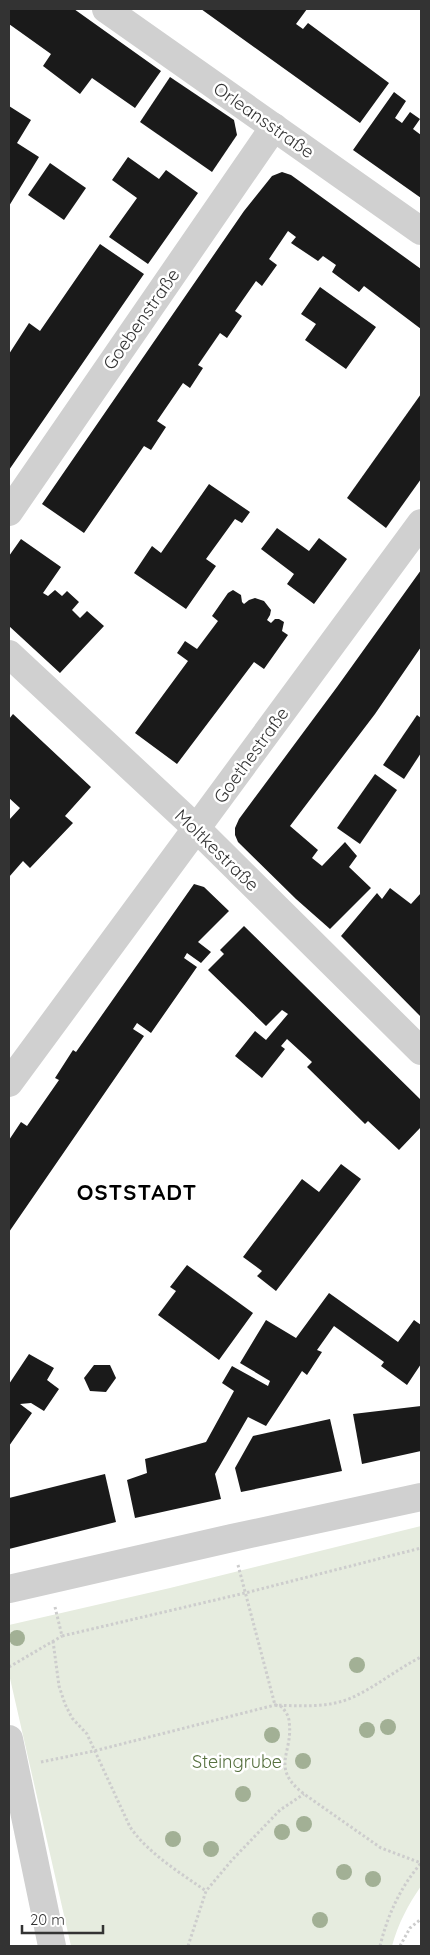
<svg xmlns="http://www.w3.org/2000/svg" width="430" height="1955" font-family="Quicksand,sans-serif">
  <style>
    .green { fill: #e6ecdf }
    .building { fill: #1a1a1a }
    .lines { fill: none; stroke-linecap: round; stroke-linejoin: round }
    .path { stroke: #cdcdcd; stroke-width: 3; stroke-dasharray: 2.5 2.5; stroke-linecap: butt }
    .minor { stroke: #d0d0d0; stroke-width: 28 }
    .tertiary { stroke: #d0d0d0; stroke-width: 28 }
    .tree { fill: #a2b095 }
    .labels { text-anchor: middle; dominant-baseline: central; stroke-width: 5; stroke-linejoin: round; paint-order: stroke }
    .street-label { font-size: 18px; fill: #333; stroke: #fff }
    .park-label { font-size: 18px; fill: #56703f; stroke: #fff }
    .district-label { font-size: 22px; font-weight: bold; letter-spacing: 1px; fill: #000; stroke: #fff }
  </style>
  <rect width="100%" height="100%" fill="#fff"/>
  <path class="green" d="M421 1526V1886C408 1905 398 1924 392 1946H71L9 1674V1625L170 1588Z"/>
  <g class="building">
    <polygon points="9,9 74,9 161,71 135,108 92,78 80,94 43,66 51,54 9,24"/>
    <polygon points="201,9 307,9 296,24 303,29 308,23 389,83 360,123"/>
    <polygon points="170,77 234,120 237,135 212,172 140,122"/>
    <polygon points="394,92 406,101 395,118 402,123 410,112 420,119 413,129 421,135 421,198 353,150"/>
    <polygon points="9,106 31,120 17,143 39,157 9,206"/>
    <polygon points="128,157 159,179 166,170 198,193 148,264 109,237 137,198 112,180"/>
    <polygon points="50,163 86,188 64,220 28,195"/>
    <polygon points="282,172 291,175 421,269 421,329 364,286 359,292 332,272 336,265 323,256 318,261 291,243 296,237 288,231 269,259 277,265 262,286 256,281 235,311 242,316 227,338 220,333 198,365 203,368 190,388 183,383 157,421 166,427 151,450 144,446 84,533 42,504 244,211 272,176"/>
    <polygon points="100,244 144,274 9,470 9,354 29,323 40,331"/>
    <polygon points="320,287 376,327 346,369 305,340 316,324 301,314"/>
    <polygon points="421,394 421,479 386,528 347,498"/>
    <polygon points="209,484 250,512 242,523 235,519 206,559 216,566 186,609 134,573 152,546 161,553"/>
    <polygon points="277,528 309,551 319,538 347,559 314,604 287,584 294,574 261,549"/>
    <polygon points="21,539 61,567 43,593 48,596 55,590 62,596 67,591 79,602 72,610 80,618 87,611 104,626 60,673 9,626 9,556"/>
    <polygon points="421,570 421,647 375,714 290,826 318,850 312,858 322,866 345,842 357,856 349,867 371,888 330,929 296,899 238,842 235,835 235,828 239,819 337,687"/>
    <polygon points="233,590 241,595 242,602 244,604 249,600 255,598 264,601 271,610 270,615 267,620 271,623 275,619 279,619 284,622 282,631 288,635 264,669 254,662 177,764 135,733 188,661 177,653 185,641 197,649 218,621 212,616 228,593"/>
    <polygon points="13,714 91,787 65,816 73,823 30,868 23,861 9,877 9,820 20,808 9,798 9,719"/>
    <polygon points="417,715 421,718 421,753 404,779 383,765"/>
    <polygon points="375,774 397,790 360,844 337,828"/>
    <polygon points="194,884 204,887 229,911 198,942 211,952 201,963 187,953 184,958 197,967 151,1033 137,1023 133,1029 144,1036 9,1232 9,1140 21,1122 27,1126 59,1080 55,1078 73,1050 76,1052"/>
    <polygon points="390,888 411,904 421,893 421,1017 341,936 377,893 382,899"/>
    <polygon points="244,926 421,1100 421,1127 399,1150 368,1121 365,1124 307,1067 312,1062 287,1039 281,1046 285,1049 262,1078 235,1056 255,1031 266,1040 288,1014 282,1010 266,1026 208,970 224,954 220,950"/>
    <polygon points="341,1164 361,1179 276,1291 257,1276 262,1271 243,1257 302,1179 319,1192"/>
    <polygon points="187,1265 253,1313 219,1360 158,1315 176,1291 170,1287"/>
    <polygon points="329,1293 398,1342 414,1320 421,1325 421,1364 407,1385 381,1366 384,1362 334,1326 317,1350 322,1352 307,1375 302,1371 266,1426 248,1417 215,1474 221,1499 135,1518 127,1480 147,1473 145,1459 206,1442 234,1391 222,1383 232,1366 268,1386 270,1381 240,1363 266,1320 296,1338"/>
    <polygon points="29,1354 54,1368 47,1380 59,1389 44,1411 31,1403 20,1404 32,1413 9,1446 9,1384"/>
    <polygon points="94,1365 110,1365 116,1378 106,1392 90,1391 84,1378"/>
    <polygon points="421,1406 421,1451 362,1464 353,1414"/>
    <polygon points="330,1419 342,1471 241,1492 235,1468 253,1436"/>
    <polygon points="105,1474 116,1522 9,1549 9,1498"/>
  </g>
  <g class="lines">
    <g class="path">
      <path d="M238 1565 275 1705 282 1707C285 1711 289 1716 289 1721 294 1753 269 1767 304 1794L381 1848 421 1863"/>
      <polyline points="55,1607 62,1636 245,1593 421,1548"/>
      <path d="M53 1641 59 1686 65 1704 72 1718 87 1734 130 1827C149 1854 179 1872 206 1891"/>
      <polyline points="9,1667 62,1636"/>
      <path d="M41 1762 94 1751 275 1705C300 1706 328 1708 351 1698 376 1687 397 1669 421 1657"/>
      <polyline points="188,1946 206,1891 232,1860 280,1810 304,1794"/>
      <path d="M380 1946C388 1914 400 1888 421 1863"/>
      <polyline points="400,1946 410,1928 421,1919"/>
    </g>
    <g class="minor">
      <polyline points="106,9 421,231"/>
      <polyline points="9,512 274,127"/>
      <polyline points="9,1083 421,523"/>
      <polyline points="9,1589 232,1538 421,1497"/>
      <polyline points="9,1739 52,1946"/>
    </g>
    <polyline class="tertiary" points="9,654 197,829 421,1051"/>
  </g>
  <g class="tree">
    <circle cx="17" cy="1638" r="8"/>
    <circle cx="357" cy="1665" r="8"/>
    <circle cx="388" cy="1727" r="8"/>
    <circle cx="367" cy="1730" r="8"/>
    <circle cx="272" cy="1735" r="8"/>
    <circle cx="303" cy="1761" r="8"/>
    <circle cx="243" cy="1794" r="8"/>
    <circle cx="304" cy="1824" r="8"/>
    <circle cx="282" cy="1832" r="8"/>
    <circle cx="173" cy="1839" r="8"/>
    <circle cx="211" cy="1849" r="8"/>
    <circle cx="344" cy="1872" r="8"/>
    <circle cx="373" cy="1879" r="8"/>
    <circle cx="320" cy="1920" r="8"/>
  </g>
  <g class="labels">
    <g class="street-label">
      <text transform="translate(264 120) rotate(35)">Orleansstraße</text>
      <text transform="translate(141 319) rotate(-55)">Goebenstraße</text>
      <text transform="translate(251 755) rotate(-54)">Goethestraße</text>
      <text transform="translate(217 850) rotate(44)">Moltkestraße</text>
    </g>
    <g class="park-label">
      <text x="237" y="1761">Steingrube</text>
    </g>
    <g class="district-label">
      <text x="137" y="1192">OSTSTADT</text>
    </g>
  </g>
  <rect width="430" height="1955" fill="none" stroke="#333333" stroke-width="20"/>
  <path d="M22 1925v8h81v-8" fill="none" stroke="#333333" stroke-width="2.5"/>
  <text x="30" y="1925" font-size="15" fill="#333333" stroke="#ffffff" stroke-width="4" paint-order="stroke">20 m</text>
</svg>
